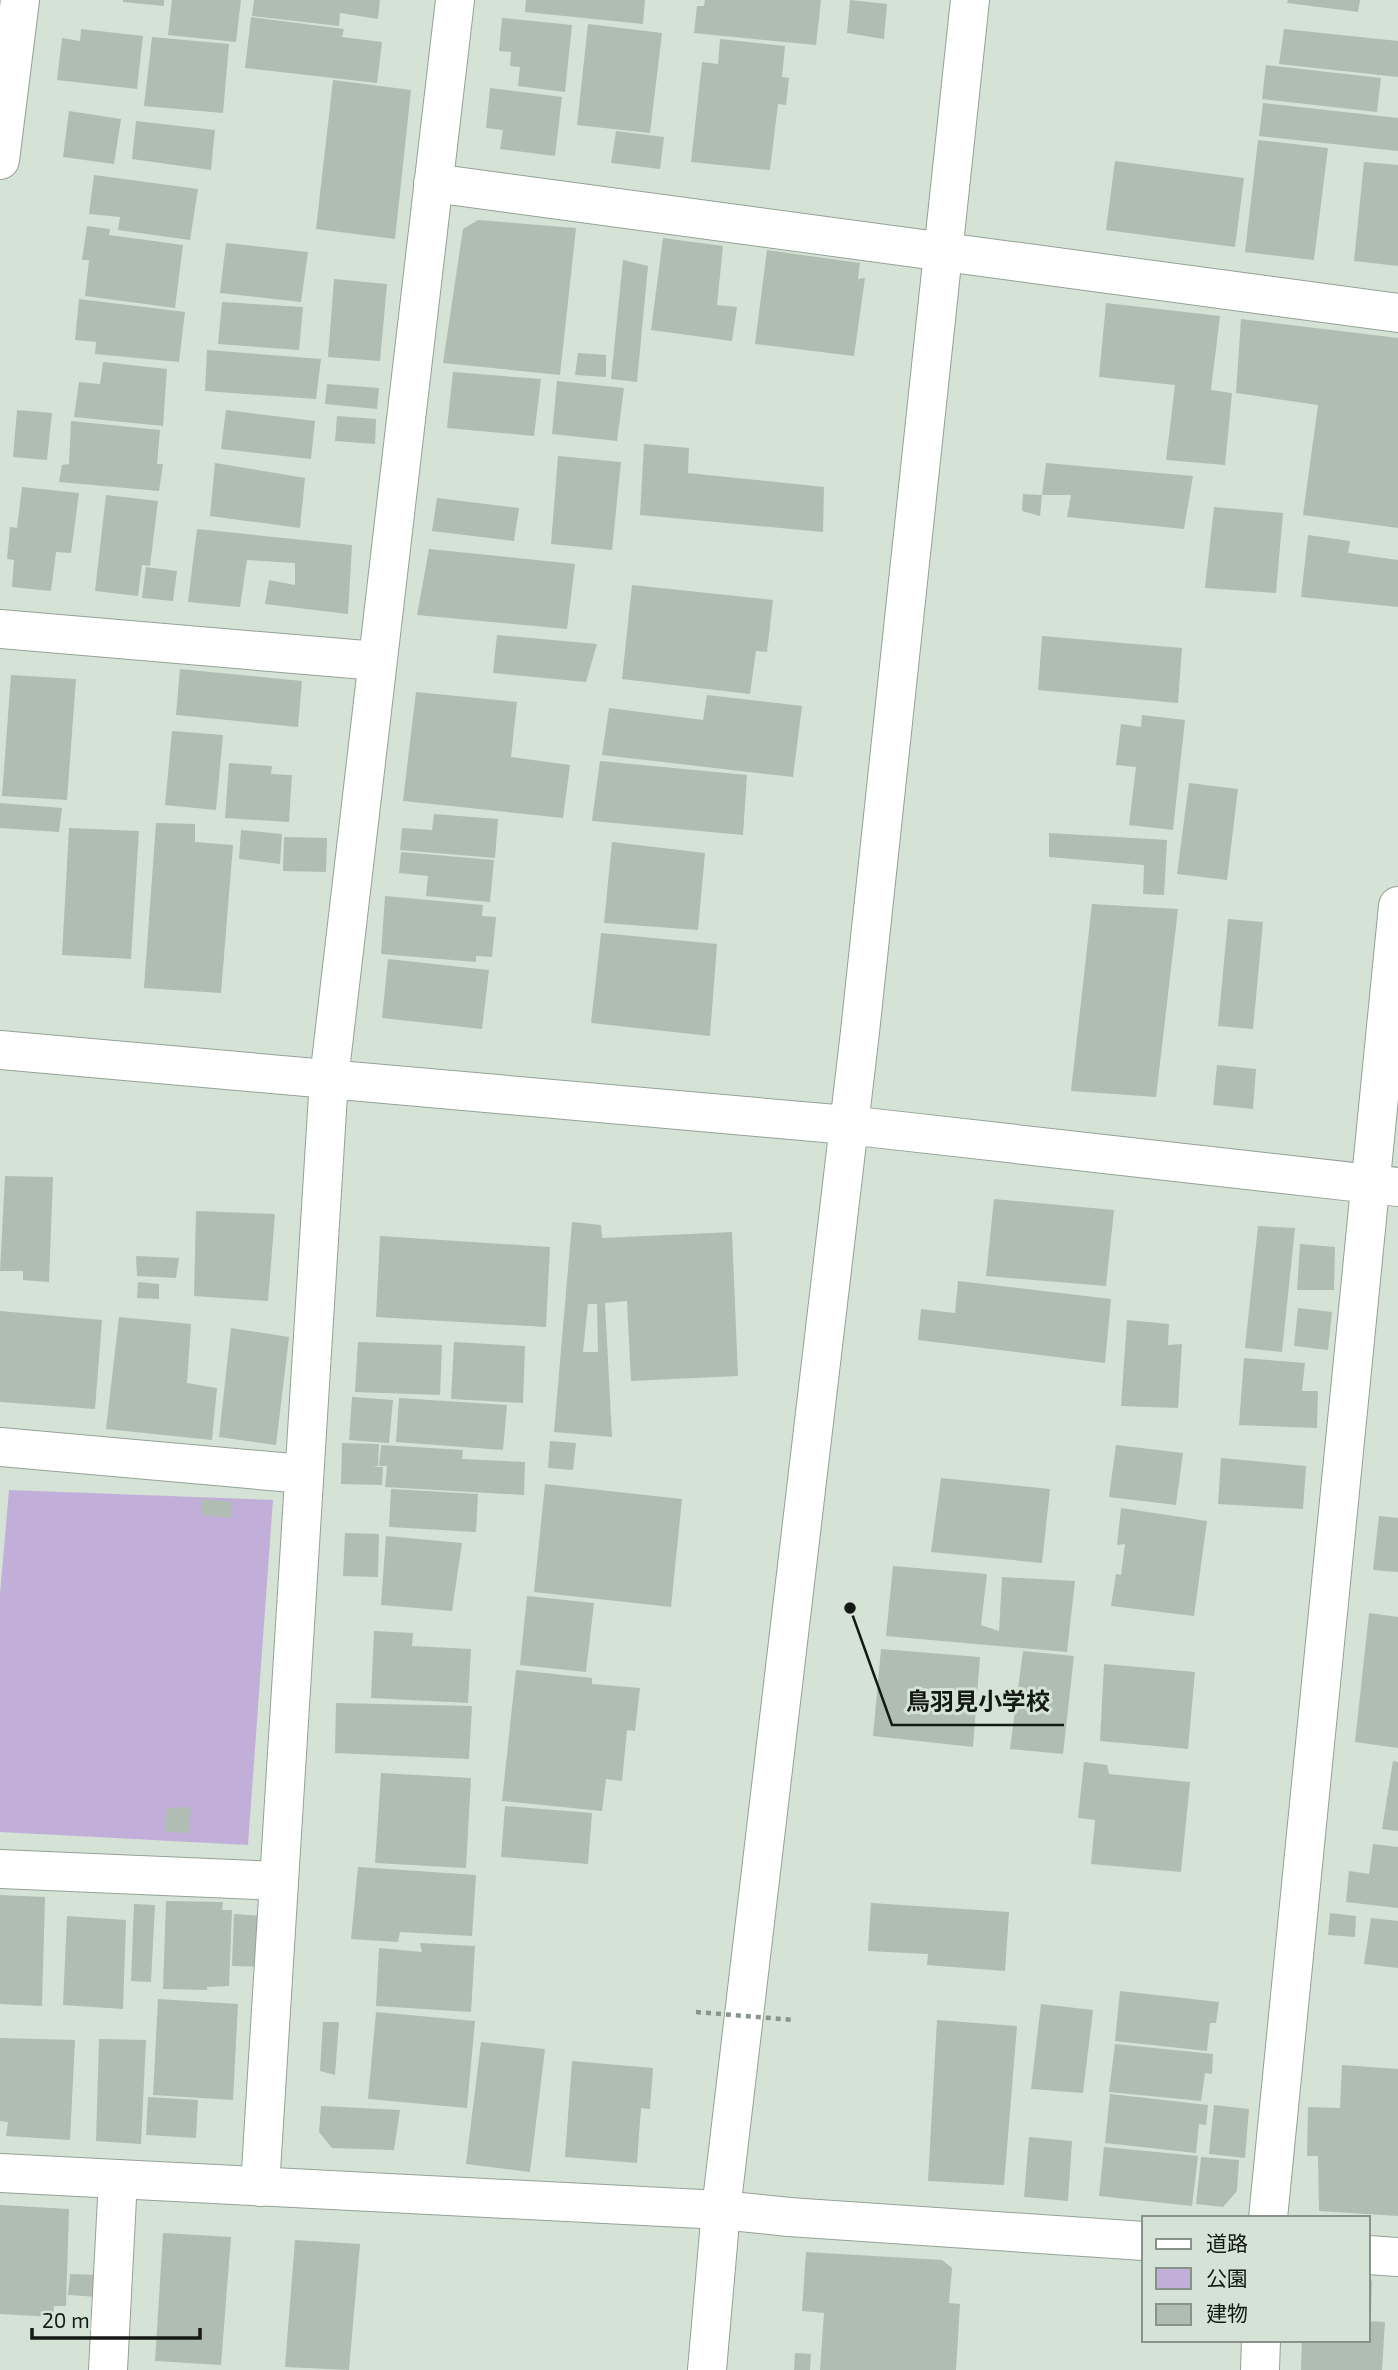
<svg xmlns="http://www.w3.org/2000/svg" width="1398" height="2370" font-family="'Exo 2','Noto Sans JP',sans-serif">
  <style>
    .green { fill: #c2afd9 }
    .building { fill: #b0bdb2; fill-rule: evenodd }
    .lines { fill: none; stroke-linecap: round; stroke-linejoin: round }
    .minor-casing { stroke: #94a196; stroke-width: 40 }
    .minor { stroke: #fff; stroke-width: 38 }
    .path-bridge { stroke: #89948a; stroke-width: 4.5; stroke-dasharray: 5 5; stroke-linecap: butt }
    .leader { fill: none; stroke: #141915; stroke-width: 2.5 }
    .callout-dot { fill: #141915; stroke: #d5e3d6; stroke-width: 2.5 }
    .callout-label { font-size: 24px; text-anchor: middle; font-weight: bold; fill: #141915; stroke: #d5e3d6; stroke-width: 6; stroke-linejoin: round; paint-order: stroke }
  </style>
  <rect width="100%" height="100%" fill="#d5e3d6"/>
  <polygon class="green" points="9,1490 273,1500 248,1845 0,1832 0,1594"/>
  <g class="building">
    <polygon points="123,0 164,0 164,6 123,2"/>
    <polygon points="172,0 241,0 236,42 168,35"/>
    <polygon points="254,0 380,0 378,19 340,13 339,26 252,16"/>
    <polygon points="526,0 645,0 643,24 525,12"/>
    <polygon points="705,0 821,0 816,45 694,33 697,6 704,6"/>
    <polygon points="850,0 887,4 884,39 847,33"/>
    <polygon points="1288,0 1360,0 1358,12 1287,3"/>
    <polygon points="251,17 344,29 342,37 382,42 377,83 245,68"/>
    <polygon points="502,18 572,25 565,92 518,86 520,67 510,66 511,52 499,51"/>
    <polygon points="588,24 662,33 650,133 577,125"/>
    <polygon points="81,29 143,36 137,89 57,80 62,38 80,41"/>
    <polygon points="1284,29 1398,41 1398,77 1279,64"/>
    <polygon points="152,37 229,44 223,113 144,106"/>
    <polygon points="720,39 785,46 782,77 789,78 786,105 778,104 770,170 691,162 702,62 718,64"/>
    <polygon points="1266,65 1381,78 1377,112 1262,99"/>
    <polygon points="333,80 411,90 395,239 316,229"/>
    <polygon points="490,88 562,97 555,156 500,149 503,130 486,128"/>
    <polygon points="1263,103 1398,118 1398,151 1259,136"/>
    <polygon points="69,111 121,119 114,164 63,157"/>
    <polygon points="136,121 215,130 211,170 132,159"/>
    <polygon points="616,131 664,137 660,169 611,163"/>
    <polygon points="1258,140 1328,148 1314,260 1245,252"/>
    <polygon points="1115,161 1244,178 1235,247 1106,230"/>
    <polygon points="1364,162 1398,165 1398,266 1354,261"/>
    <polygon points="94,175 198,189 190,240 118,230 120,217 89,214"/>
    <polygon points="478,220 576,228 560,375 443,363 463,229"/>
    <polygon points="87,226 110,229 109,235 183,245 175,308 85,296 89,260 82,260"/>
    <polygon points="663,238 723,246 717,305 737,307 732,341 651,330"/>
    <polygon points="226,243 308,252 301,302 220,293"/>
    <polygon points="767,250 860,263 858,279 865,278 854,356 755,344"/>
    <polygon points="623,260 648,266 637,382 611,379"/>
    <polygon points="334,279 387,284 380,361 328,357"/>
    <polygon points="79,299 185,312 179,362 95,354 96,342 75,340"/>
    <polygon points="222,302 303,307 299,350 218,344"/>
    <polygon points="1106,303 1220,316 1211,390 1232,393 1225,465 1166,460 1175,385 1099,377"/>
    <polygon points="1241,319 1398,338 1398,528 1303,515 1318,405 1236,393"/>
    <polygon points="207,350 321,359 316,399 205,391"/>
    <polygon points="578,353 606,355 606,377 575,375"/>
    <polygon points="103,362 167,369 163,426 74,417 79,382 100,384"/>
    <polygon points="453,372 541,379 534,436 447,428"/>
    <polygon points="557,381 624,388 617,441 552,434"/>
    <polygon points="327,384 379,388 377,409 325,404"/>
    <polygon points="17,410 52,413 47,460 13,457"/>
    <polygon points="226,410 315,421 311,459 221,449"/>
    <polygon points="337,416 376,419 375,444 335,441"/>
    <polygon points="71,421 160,430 157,464 163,464 159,491 59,482 62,465 69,464"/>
    <polygon points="644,444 689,448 688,473 824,487 823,532 640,515"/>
    <polygon points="558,456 621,462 612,550 551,544"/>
    <polygon points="215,463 305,478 300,528 210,516"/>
    <polygon points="1046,463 1193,476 1184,529 1067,517 1071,495 1042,495"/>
    <polygon points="22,487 79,493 71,553 56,552 51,591 12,587 14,560 7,559 10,527 17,528"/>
    <polygon points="1023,494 1042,495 1040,516 1022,511"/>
    <polygon points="106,495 158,501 150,566 142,565 138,596 95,591"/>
    <polygon points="437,498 519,508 514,541 432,531"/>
    <polygon points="1214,507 1283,513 1276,593 1205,588"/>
    <polygon points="197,529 352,545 348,614 265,604 269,580 295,585 295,563 247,560 240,607 188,602"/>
    <polygon points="1308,535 1350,541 1348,553 1398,560 1398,607 1301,597"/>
    <polygon points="429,549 575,564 567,629 417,615"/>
    <polygon points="146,567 177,571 173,601 142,598"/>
    <polygon points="632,585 773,600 767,652 756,651 750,694 622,679"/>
    <polygon points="497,635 597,644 586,682 493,673"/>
    <polygon points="1042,636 1182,648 1178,703 1038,690"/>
    <polygon points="180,669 302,681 298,727 176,715"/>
    <polygon points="11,675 76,679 67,800 2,796"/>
    <polygon points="416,692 517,702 511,757 570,765 563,818 403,801"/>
    <polygon points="707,695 802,706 793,777 602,755 609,708 703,720"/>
    <polygon points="1142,715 1185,720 1173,830 1129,825 1136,767 1116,765 1121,724 1141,727"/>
    <polygon points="172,731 223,735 216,810 165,805"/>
    <polygon points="600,761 747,775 743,835 592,821"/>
    <polygon points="229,763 272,766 271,774 292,775 289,822 225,818"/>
    <polygon points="1189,783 1238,789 1227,880 1177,874"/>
    <polygon points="0,803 62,808 59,832 0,828"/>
    <polygon points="434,814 498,819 495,858 400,850 402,828 432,830"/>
    <polygon points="156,823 195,824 195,842 233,845 221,993 144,988"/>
    <polygon points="69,828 139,831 131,959 62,955"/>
    <polygon points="241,830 282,834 280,864 239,859"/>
    <polygon points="1049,833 1167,840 1164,895 1143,894 1144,865 1049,857"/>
    <polygon points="284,837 327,838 326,872 283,871"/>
    <polygon points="612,842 705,853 698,930 604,923"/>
    <polygon points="401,852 494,860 490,902 426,896 428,876 399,873"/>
    <polygon points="385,896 483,905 482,916 496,917 492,957 476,956 476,962 381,954"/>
    <polygon points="1092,904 1178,909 1156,1097 1071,1091"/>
    <polygon points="1228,919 1263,922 1253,1029 1218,1026"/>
    <polygon points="601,933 717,944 710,1036 591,1023"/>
    <polygon points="388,959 489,970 482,1029 382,1018"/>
    <polygon points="1217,1065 1256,1069 1253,1109 1213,1105"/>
    <polygon points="5,1176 53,1177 49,1282 23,1280 23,1271 0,1271"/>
    <polygon points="994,1199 1114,1210 1106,1286 986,1276"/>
    <polygon points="196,1211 275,1214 268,1301 194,1296"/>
    <path d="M572 1222 601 1225 602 1238 732 1232 738 1376 631 1381 627 1301 605 1303 612 1437 554 1432ZM588 1304H597L598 1352H583Z"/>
    <polygon points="1258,1226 1295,1228 1282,1352 1245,1348"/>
    <polygon points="380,1236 550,1247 546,1327 376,1317"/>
    <polygon points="1300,1244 1335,1247 1334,1290 1297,1290"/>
    <polygon points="136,1256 179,1258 176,1278 137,1276"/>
    <polygon points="958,1281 1111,1299 1105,1363 918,1340 921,1309 955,1313"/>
    <polygon points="138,1282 159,1284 159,1299 137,1298"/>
    <polygon points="1298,1308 1332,1312 1328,1350 1294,1346"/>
    <polygon points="0,1311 102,1320 95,1409 0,1402"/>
    <polygon points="119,1317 191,1324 187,1383 217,1388 212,1440 106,1429"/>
    <polygon points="1127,1320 1169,1324 1168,1345 1182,1344 1178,1408 1121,1406"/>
    <polygon points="231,1328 289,1337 276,1445 219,1437"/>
    <polygon points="358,1342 442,1345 440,1395 355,1392"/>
    <polygon points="454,1342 525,1346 523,1403 451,1399"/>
    <polygon points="1244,1358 1305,1363 1302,1391 1318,1391 1317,1428 1239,1425"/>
    <polygon points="352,1397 393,1400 389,1443 349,1440"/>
    <polygon points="399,1398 507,1405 503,1450 396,1442"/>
    <polygon points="550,1441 576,1443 573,1470 548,1468"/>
    <polygon points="342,1443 379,1444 378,1466 373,1467 383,1467 382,1485 341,1484"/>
    <polygon points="381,1445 463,1450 462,1459 525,1462 524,1495 385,1487 387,1466 379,1466"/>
    <polygon points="1116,1445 1183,1453 1176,1505 1109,1497"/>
    <polygon points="1221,1458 1306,1466 1303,1509 1218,1504"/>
    <polygon points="941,1478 1050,1489 1042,1563 931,1552"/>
    <polygon points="545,1484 682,1499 671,1607 534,1592"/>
    <polygon points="391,1489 478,1494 476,1532 389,1527"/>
    <polygon points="201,1499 232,1502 231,1518 201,1515"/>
    <polygon points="1121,1508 1207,1521 1194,1616 1111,1606 1116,1574 1121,1575 1125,1544 1117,1545"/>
    <polygon points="1379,1516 1398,1518 1398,1572 1373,1570"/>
    <polygon points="345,1533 379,1534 378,1577 343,1576"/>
    <polygon points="386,1536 462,1543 452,1611 381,1605"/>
    <polygon points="893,1566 987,1574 981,1625 999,1631 1002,1577 1075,1581 1067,1652 886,1636"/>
    <polygon points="527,1596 594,1603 586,1672 520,1665"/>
    <polygon points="1369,1613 1398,1617 1398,1748 1355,1742"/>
    <polygon points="374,1631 413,1633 412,1646 471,1649 468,1703 371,1698"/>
    <polygon points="881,1649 980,1657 973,1747 873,1736"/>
    <polygon points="1023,1651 1074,1656 1063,1754 1010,1749"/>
    <polygon points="1104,1664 1195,1672 1188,1749 1100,1741"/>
    <polygon points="516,1670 592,1678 592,1684 640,1688 635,1731 627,1730 622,1781 606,1779 602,1811 502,1801"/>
    <polygon points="336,1703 472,1706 469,1759 335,1753"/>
    <polygon points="1393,1761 1398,1762 1398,1831 1382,1829"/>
    <polygon points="1084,1762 1107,1765 1109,1774 1190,1782 1181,1872 1091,1864 1095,1820 1078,1818"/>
    <polygon points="381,1773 471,1778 466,1868 375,1863"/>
    <polygon points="505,1806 592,1813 588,1864 501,1857"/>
    <polygon points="191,1807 189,1833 165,1832 167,1808"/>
    <polygon points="1373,1844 1398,1847 1398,1908 1346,1902 1349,1871 1369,1874"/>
    <polygon points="358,1867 476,1875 472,1936 400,1932 398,1942 351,1939"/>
    <polygon points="0,1895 45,1897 42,2006 0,2004"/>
    <polygon points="166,1901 223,1902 222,1910 232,1910 229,1986 207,1987 207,1990 163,1989"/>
    <polygon points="871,1903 1009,1912 1005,1971 927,1965 928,1954 868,1951"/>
    <polygon points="134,1904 155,1905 151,1982 131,1981"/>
    <polygon points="1330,1913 1356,1916 1355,1937 1328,1935"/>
    <polygon points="234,1914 265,1916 263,1967 232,1966"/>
    <polygon points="67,1916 126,1920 123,2009 63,2005"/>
    <polygon points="1371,1918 1398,1921 1398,1968 1364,1964"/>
    <polygon points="420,1943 475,1946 471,2012 376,2006 379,1948 422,1952"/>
    <polygon points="1120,1991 1219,2002 1216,2023 1210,2023 1207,2051 1115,2041"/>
    <polygon points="158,1999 238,2004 233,2100 153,2095"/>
    <polygon points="1041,2004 1093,2010 1083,2093 1031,2089"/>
    <polygon points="376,2012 475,2021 467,2108 368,2099"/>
    <polygon points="937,2020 1017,2026 1004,2185 928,2181"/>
    <polygon points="323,2022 339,2022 335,2075 320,2071"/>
    <polygon points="0,2038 75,2040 70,2140 6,2136 8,2122 0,2121"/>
    <polygon points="99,2039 146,2040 141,2144 96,2141"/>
    <polygon points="481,2042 545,2049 530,2172 466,2164"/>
    <polygon points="1115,2044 1213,2054 1212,2074 1205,2073 1201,2101 1109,2092"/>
    <polygon points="572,2061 653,2068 650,2109 641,2108 637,2163 565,2157"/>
    <polygon points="1342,2065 1398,2069 1398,2216 1319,2211 1318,2156 1307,2156 1308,2107 1340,2108"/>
    <polygon points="1110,2094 1208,2105 1206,2125 1199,2124 1196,2153 1105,2143"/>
    <polygon points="148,2097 198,2100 196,2138 146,2135"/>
    <polygon points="1214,2105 1249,2109 1245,2158 1209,2154"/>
    <polygon points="321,2106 400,2110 394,2150 332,2148 319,2132"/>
    <polygon points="1029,2137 1072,2141 1068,2201 1024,2197"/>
    <polygon points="1104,2147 1198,2156 1192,2206 1099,2196"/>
    <polygon points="1201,2157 1239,2160 1237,2191 1223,2207 1196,2204"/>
    <polygon points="0,2205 69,2209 66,2306 54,2306 53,2317 0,2314"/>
    <polygon points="163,2233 231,2237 221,2365 155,2361"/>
    <polygon points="295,2240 360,2244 349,2370 285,2367"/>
    <polygon points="806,2252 942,2260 952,2268 949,2303 960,2304 956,2370 820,2370 824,2313 802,2311"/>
    <polygon points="70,2274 99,2275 98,2297 68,2295"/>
    <polygon points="1368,2280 1372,2281 1371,2312 1368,2311"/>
    <polygon points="1368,2321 1385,2322 1382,2370 1301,2370 1302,2340 1368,2340"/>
    <polygon points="795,2353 811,2354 810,2370 794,2370"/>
  </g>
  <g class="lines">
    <defs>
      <g id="minor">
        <polyline points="0,160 20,0"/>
        <polyline points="433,183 1398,313"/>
        <polyline points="0,629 377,661"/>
        <polyline points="0,1050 847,1125 1398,1187"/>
        <polyline points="0,1447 304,1474"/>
        <polyline points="0,1869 279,1881"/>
        <polyline points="0,2173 721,2210 789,2217 1144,2241"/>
        <polyline points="260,2187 329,1079 455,0"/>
        <polyline points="1268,2218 1398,906"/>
        <polyline points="1368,2255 1398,2257"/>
        <polyline points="108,2370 118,2179"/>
        <polyline points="707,2370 721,2210 860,1032 970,0"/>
        <polyline points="1260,2370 1261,2340"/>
      </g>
    </defs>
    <use href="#minor" class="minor-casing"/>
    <use href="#minor" class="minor"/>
    <polyline class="path-bridge" points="696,2012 794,2020"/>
  </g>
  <path class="leader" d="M850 1608L892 1725H1064"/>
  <circle class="callout-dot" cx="850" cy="1608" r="7"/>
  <g class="callout-label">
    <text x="978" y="1710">鳥羽見小学校</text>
  </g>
  <rect x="1142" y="2216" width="228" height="126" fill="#d5e3d6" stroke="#889289" stroke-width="2"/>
  <rect x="1156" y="2239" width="35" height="10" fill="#ffffff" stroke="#889289" stroke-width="2"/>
  <text x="1206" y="2251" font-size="21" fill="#141915">道路</text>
  <rect x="1156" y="2268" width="35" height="21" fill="#c2afd9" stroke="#889289" stroke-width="2"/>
  <text x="1206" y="2286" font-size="21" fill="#141915">公園</text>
  <rect x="1156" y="2304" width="35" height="21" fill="#b0bdb2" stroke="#889289" stroke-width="2"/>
  <text x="1206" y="2321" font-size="21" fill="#141915">建物</text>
  <path d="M32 2328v10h168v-10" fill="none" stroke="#141915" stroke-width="3.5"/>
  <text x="42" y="2328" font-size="21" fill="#141915" stroke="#d5e3d6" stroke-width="5" paint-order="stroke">20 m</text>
</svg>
